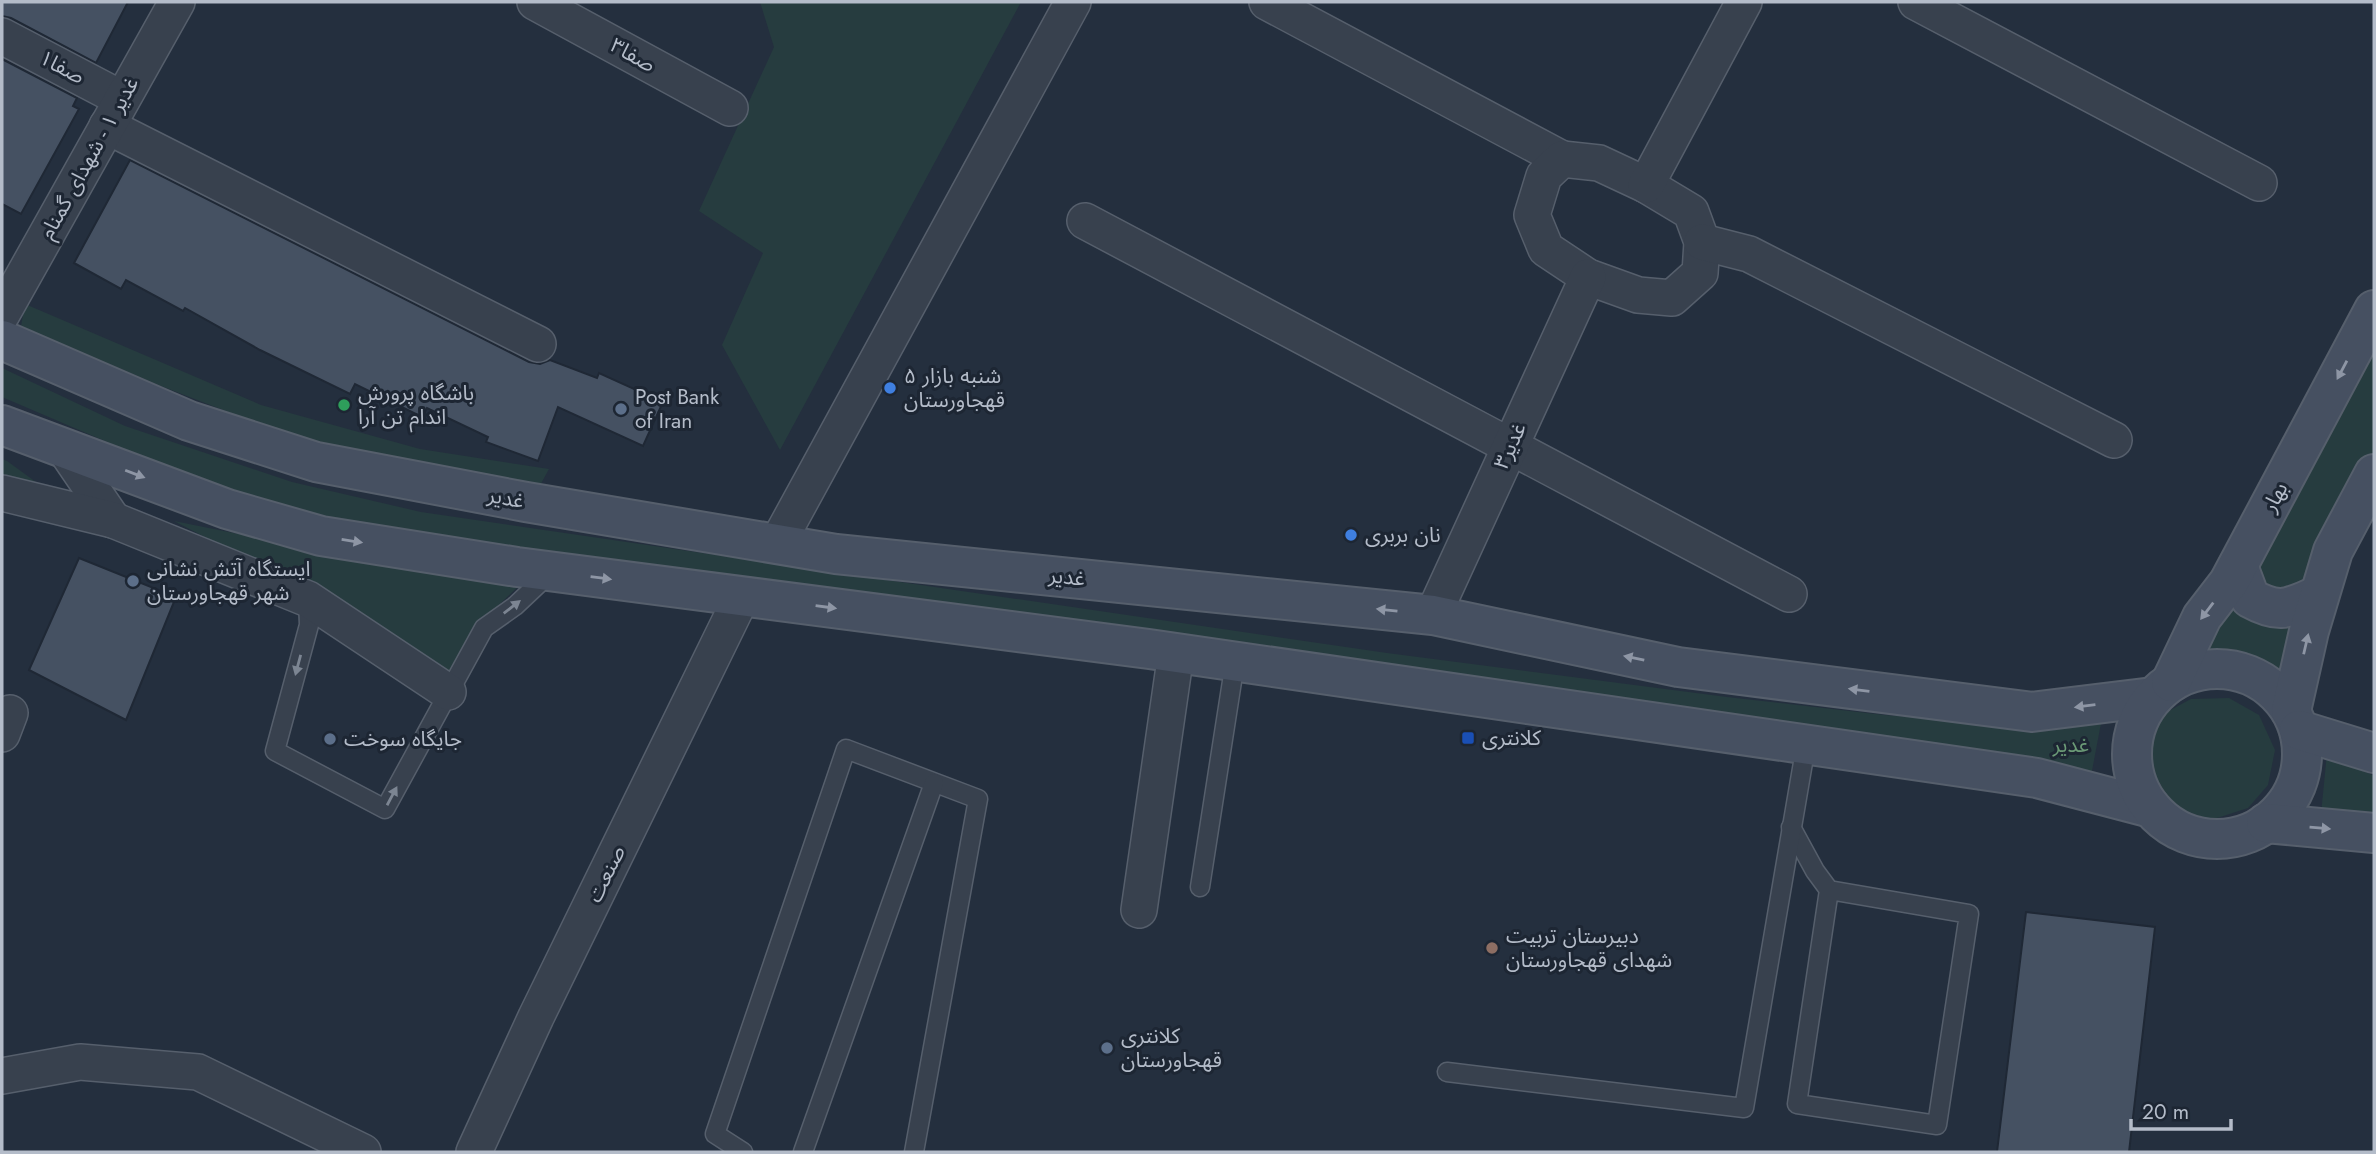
<svg xmlns="http://www.w3.org/2000/svg" width="2376" height="1154" font-family="Jost,'Noto Sans Arabic',sans-serif">
  <style>
    .green { fill: #263c3f }
    .building { fill: #455162; stroke: #1f2835; stroke-width: 2 }
    .lines { fill: none; stroke-linecap: round; stroke-linejoin: round }
    .lane-casing { stroke: #565f6c; stroke-width: 21 }
    .street-casing { stroke: #565f6c; stroke-width: 38 }
    .secondary-casing { stroke: #565f6c; stroke-width: 42 }
    .lane { stroke: #38414e; stroke-width: 18 }
    .street { stroke: #38414e; stroke-width: 35 }
    .secondary { stroke: #465061; stroke-width: 38 }
    .oneway { fill: #8e96a5 }
    .oneway2 { fill: #7c8592 }
    .shop-dot { fill: #3f7fe0; stroke: #1d2633; stroke-width: 2.5 }
    .leisure-dot { fill: #2e9e5b; stroke: #1d2633; stroke-width: 2.5 }
    .service-dot { fill: #5c6f8a; stroke: #1d2633; stroke-width: 2.5 }
    .transit-dot { fill: #1a4fb4; stroke: #1d2633; stroke-width: 2.5 }
    .education-dot { fill: #8d6e63; stroke: #1d2633; stroke-width: 2.5 }
    .labels { text-anchor: middle; dominant-baseline: central; stroke-width: 6; stroke-linejoin: round; paint-order: stroke }
    .street-label { font-size: 21px; fill: #b4bcc9; stroke: #1d2633 }
    .poi-label { font-size: 21px; fill: #b4bcc9; stroke: #1d2633; text-anchor: start }
    .park-label { font-size: 21px; fill: #6b9a76; stroke: #1d2633 }
  </style>
  <rect width="100%" height="100%" fill="#242f3e"/>
  <g class="green">
    <polygon points="760,2 1021,2 780,450 722,345 763,253 699,211 774,47"/>
    <polygon points="25,304 261,405 420,449 549,469 538,489 402,464 288,435 156,384 21,326"/>
    <polygon points="2374,324 2374,455 2312,585 2267,598 2247,566"/>
    <polygon points="2,368 125,426 292,482 421,512 1387,653 1727,697 1884,715 2011,725 2102,718 2091,776 522,553 319,517 189,477 2,397"/>
    <polygon points="2,459 7,461 40,485 2,479"/>
    <polygon points="174,521 337,554 527,578 476,627 445,677 323,598"/>
    <path d="M2238 580 2308 609 2288 690C2273 679 2253 665 2235 659 2221 654 2200 661 2186 665Z"/>
    <polygon points="2229,698 2259,715 2275,750 2268,785 2248,808 2211,820 2177,808 2154,786 2151,756 2152,734 2163,714 2191,699"/>
    <polygon points="2327,753 2374,776 2374,817 2321,814"/>
  </g>
  <g class="building">
    <polygon points="2,2 128,2 96,63 11,18 2,16"/>
    <polygon points="2,59 77,98 73,106 79,109 21,214 2,204"/>
    <polygon points="130,160 529,362 540,364 550,360 597,378 599,373 663,402 643,446 558,407 538,461 486,442 488,437 427,408 422,417 355,384 350,394 260,350 185,308 183,311 126,280 121,289 74,263"/>
    <polygon points="79,558 176,597 126,720 29,670"/>
    <polygon points="2026,912 2155,927 2129,1152 1997,1152"/>
  </g>
  <g class="lines">
    <defs>
      <g id="lane">
        <polyline points="308,599 309,625 275,751 385,809 484,628 515,606 550,573"/>
        <polyline points="1791,827 1815,871 1829,890 1969,914 1937,1125 1797,1104 1829,890"/>
        <polyline points="1200,887 1235,662"/>
        <polyline points="1447,1072 1744,1108 1806,745"/>
        <polyline points="743,1152 715,1134 846,749 978,799 914,1152"/>
        <polyline points="803,1152 934,783"/>
      </g>
      <g id="street">
        <polyline points="535,2 730,108"/>
        <polyline points="1267,2 1562,159"/>
        <polyline points="1916,2 2259,183"/>
        <polyline points="2,36 122,99"/>
        <polyline points="107,126 538,344"/>
        <polygon points="1562,159 1599,163 1646,185 1691,212 1702,242 1700,273 1672,298 1638,295 1588,277 1546,249 1532,215 1544,176"/>
        <polyline points="1646,185 1744,2"/>
        <polyline points="1085,221 1789,594"/>
        <polyline points="1702,242 1749,254 2114,440"/>
        <polyline points="2,314 177,2"/>
        <polyline points="64,448 113,520"/>
        <polyline points="2,493 113,520 308,599 448,692"/>
        <polyline points="777,544 1073,2"/>
        <polyline points="1433,615 1588,277"/>
        <polyline points="2,734 10,713"/>
        <polyline points="1139,910 1176,653"/>
        <polyline points="2,1076 80,1062 198,1072 363,1152"/>
        <polyline points="474,1152 536,1017 742,596"/>
      </g>
      <g id="secondary">
        <polyline points="2,340 189,421 316,462 526,502 836,554 1433,615 1678,667 2032,712 2153,697"/>
        <polyline points="2,425 227,509 321,536 517,567 1149,649 2037,778 2151,808"/>
        <path d="M2238 566 2250 598C2281 615 2288 608 2319 595"/>
        <circle cx="2217" cy="754" r="85"/>
        <polyline points="2171,682 2202,617 2229,582 2374,310"/>
        <polyline points="2291,711 2309,631 2333,551 2374,474"/>
        <polyline points="2299,730 2374,753"/>
        <polyline points="2266,823 2374,833"/>
      </g>
    </defs>
    <use href="#lane" class="lane-casing"/>
    <use href="#street" class="street-casing"/>
    <use href="#secondary" class="secondary-casing"/>
    <use href="#lane" class="lane"/>
    <use href="#street" class="street"/>
    <use href="#secondary" class="secondary"/>
  </g>
  <defs><path id="oneway-solid" d="M-6-.8H1V-3.2L6.5 0L1 3.2V.8H-6Z" transform="scale(1.75)"/></defs>
  <g class="oneway">
    <use href="#oneway-solid" transform="translate(2342 370) rotate(118)"/>
    <use href="#oneway-solid" transform="translate(135 474) rotate(21)"/>
    <use href="#oneway-solid" transform="translate(352 541) rotate(9)"/>
    <use href="#oneway-solid" transform="translate(601 578) rotate(7)"/>
    <use href="#oneway-solid" transform="translate(826 607) rotate(8)"/>
    <use href="#oneway-solid" transform="translate(1387 610) rotate(-174)"/>
    <use href="#oneway-solid" transform="translate(2207 611) rotate(127)"/>
    <use href="#oneway-solid" transform="translate(2306 644) rotate(-77)"/>
    <use href="#oneway-solid" transform="translate(1634 658) rotate(-168)"/>
    <use href="#oneway-solid" transform="translate(1859 690) rotate(-173)"/>
    <use href="#oneway-solid" transform="translate(2085 706) rotate(173)"/>
    <use href="#oneway-solid" transform="translate(2320 828) rotate(5)"/>
  </g>
  <g class="oneway2">
    <use href="#oneway-solid" transform="translate(512 607) rotate(-38)"/>
    <use href="#oneway-solid" transform="translate(298 665) rotate(105)"/>
    <use href="#oneway-solid" transform="translate(392 796) rotate(-62)"/>
  </g>
  <g class="shop-dot">
    <circle cx="890" cy="388" r="7"/>
    <circle cx="1351" cy="535" r="7"/>
  </g>
  <circle class="leisure-dot" cx="344" cy="405" r="7"/>
  <g class="service-dot">
    <circle cx="621" cy="409" r="7"/>
    <circle cx="133" cy="581" r="7"/>
    <circle cx="330" cy="739" r="7"/>
    <circle cx="1107" cy="1048" r="7"/>
  </g>
  <rect class="transit-dot" x="1461" y="731" width="14" height="14" rx="3.5"/>
  <circle class="education-dot" cx="1492" cy="948" r="7"/>
  <g class="labels">
    <g class="street-label">
      <text transform="translate(633 55) rotate(29)">صفا۳</text>
      <text transform="translate(62 67) rotate(28)">صفا۱</text>
      <text transform="translate(89 158) rotate(-61)">غدیر ۱ - شهدای گمنام</text>
      <text transform="translate(1510 446) rotate(-65)">غدیر۳</text>
      <text transform="translate(2275 497) rotate(-62)">بهار</text>
      <text transform="translate(506 498) rotate(11)">غدیر</text>
      <text transform="translate(1067 577) rotate(6)">غدیر</text>
      <text transform="translate(606 874) rotate(-64)">صنعت</text>
    </g>
    <g class="poi-label">
      <text x="904" y="376">۵ شنبه بازار<tspan x="904" dy="24">قهجاورستان</tspan></text>
      <text x="358" y="393">باشگاه پرورش<tspan x="358" dy="24">اندام تن آرا</tspan></text>
      <text x="635" y="397">Post Bank<tspan x="635" dy="24">of Iran</tspan></text>
      <text x="1365" y="535">نان بربری</text>
      <text x="147" y="569">ایستگاه آتش نشانی<tspan x="147" dy="24">شهر قهجاورستان</tspan></text>
      <text x="1482" y="738">کلانتری</text>
      <text x="344" y="739">جایگاه سوخت</text>
      <text x="1506" y="936">دبیرستان تربیت<tspan x="1506" dy="24">شهدای قهجاورستان</tspan></text>
      <text x="1121" y="1036">کلانتری<tspan x="1121" dy="24">قهجاورستان</tspan></text>
    </g>
    <g class="park-label">
      <text x="2071" y="745">غدیر</text>
    </g>
  </g>
  <rect width="2376" height="1154" fill="none" stroke="#b4bcc9" stroke-width="7"/>
  <path d="M2131 1119v10h100v-10" fill="none" stroke="#b4bcc9" stroke-width="3.5"/>
  <text x="2142" y="1119" font-size="21" fill="#b4bcc9" stroke="#1d2633" stroke-width="5" paint-order="stroke">20 m</text>
</svg>
